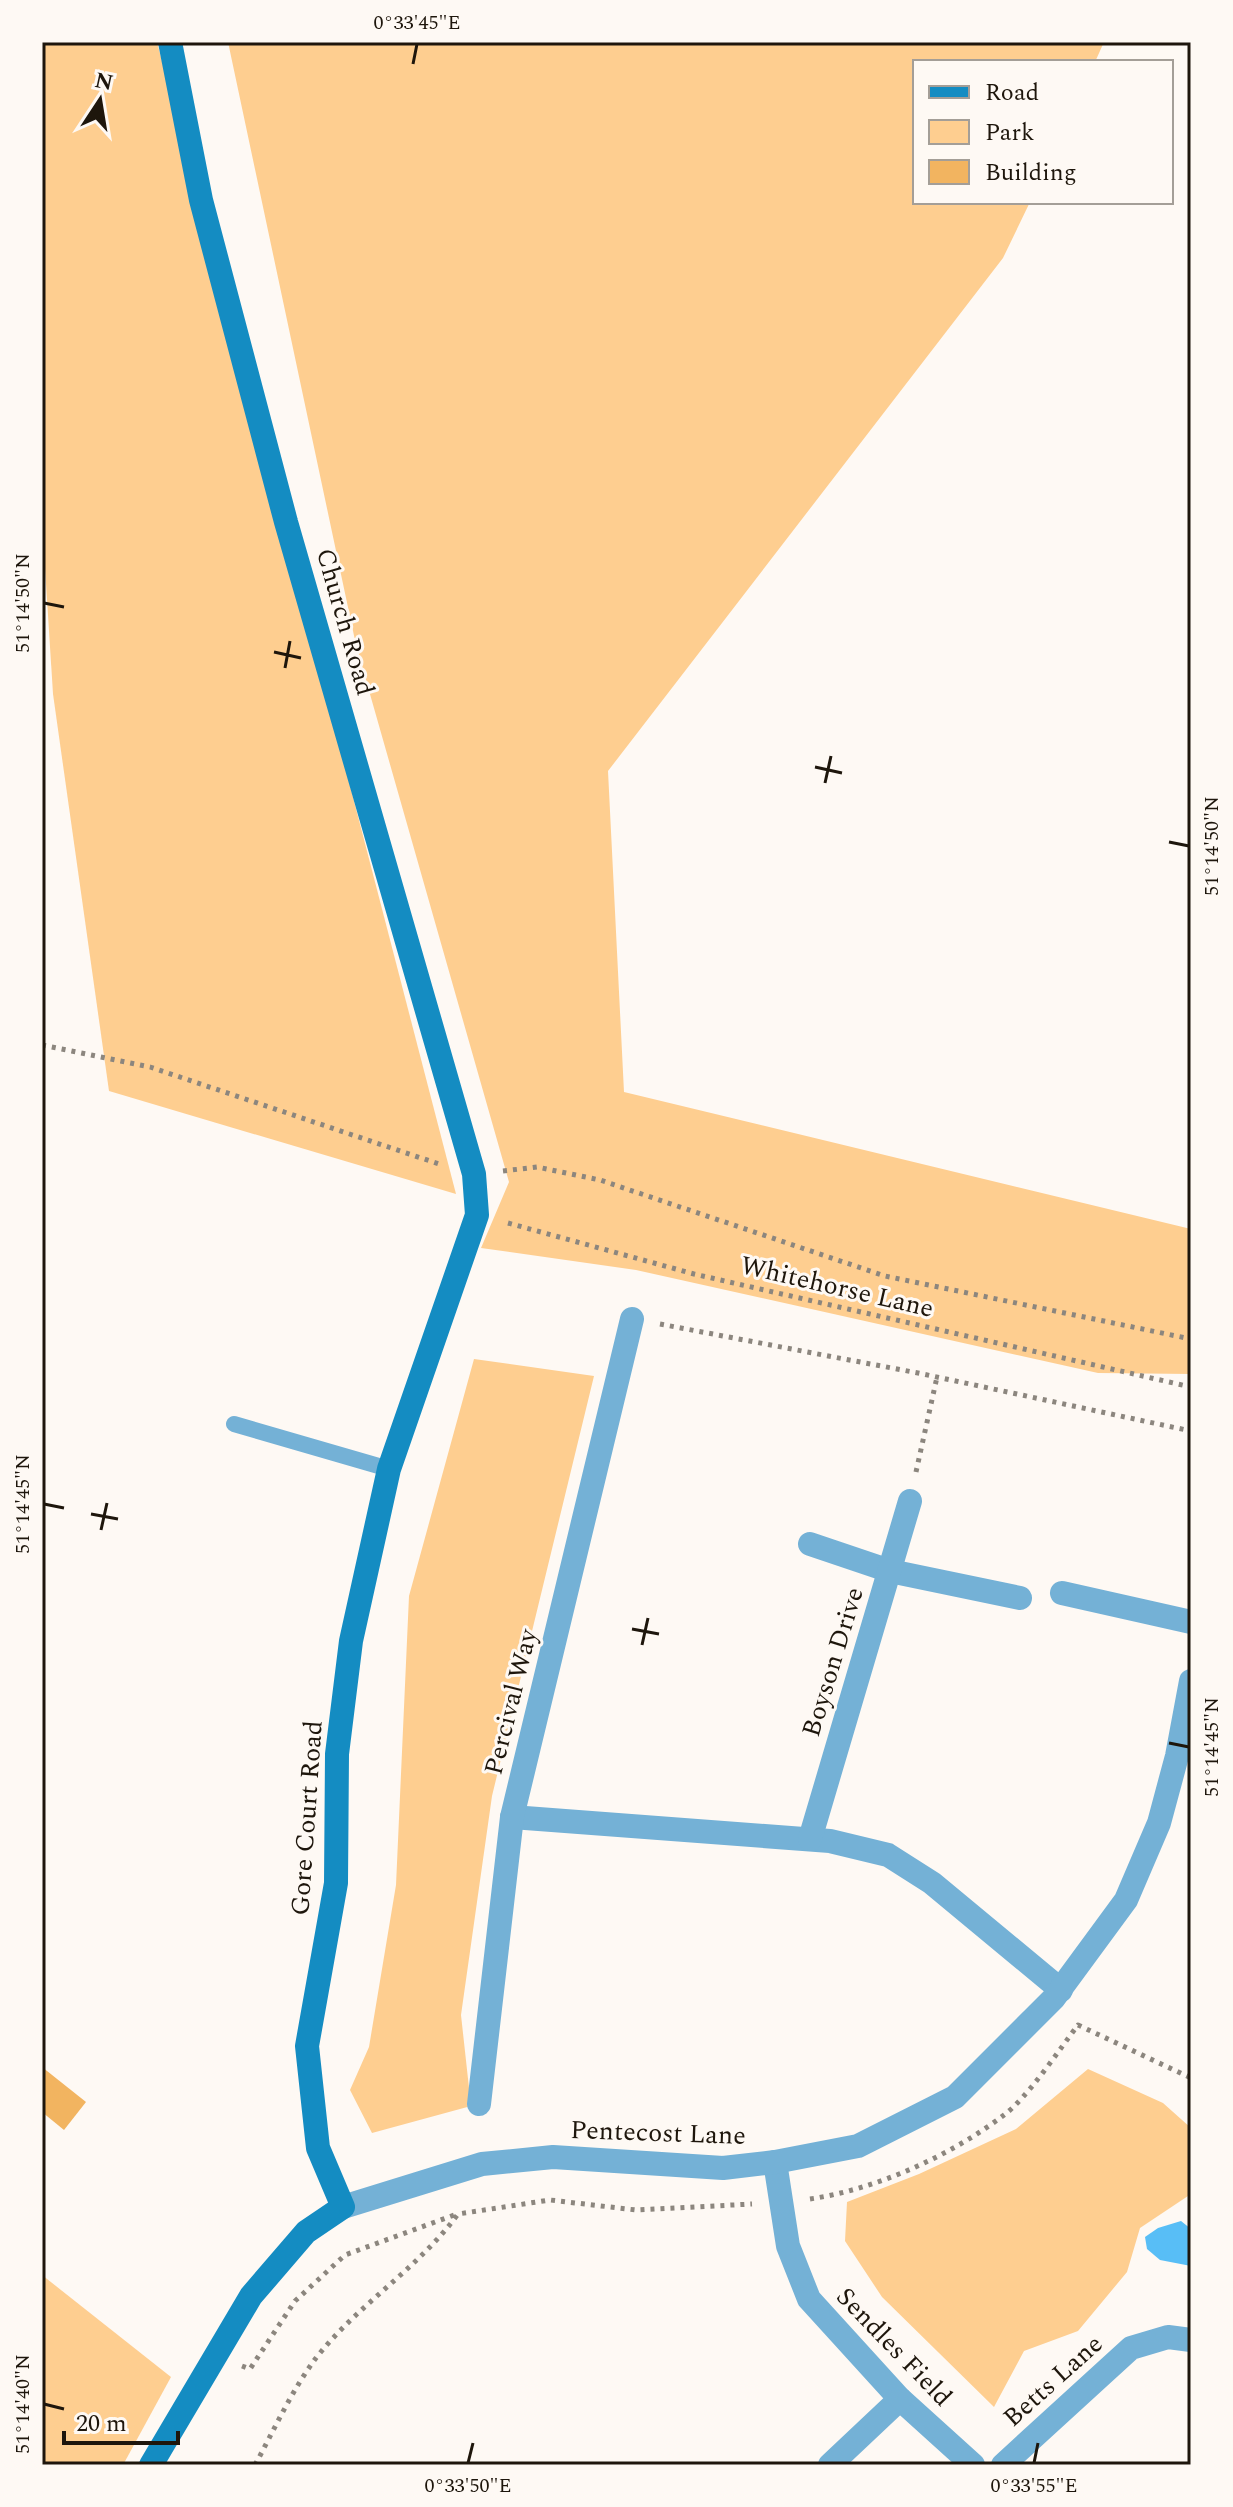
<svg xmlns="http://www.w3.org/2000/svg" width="1233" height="2507" font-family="Spectral,serif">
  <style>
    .green { fill: #fece90 }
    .water { fill: #58bef6 }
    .building { fill: #f2b460 }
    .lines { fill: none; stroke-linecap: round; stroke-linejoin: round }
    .path { stroke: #8c867e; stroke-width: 5; stroke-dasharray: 4 6; stroke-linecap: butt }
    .lane { stroke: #74b1d6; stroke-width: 16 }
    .street { stroke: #74b1d6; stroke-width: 24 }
    .secondary { stroke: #148cc2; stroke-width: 24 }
    .ticks { fill: none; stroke: #1e160c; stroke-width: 3 }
    .labels { text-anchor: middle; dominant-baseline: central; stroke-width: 6; stroke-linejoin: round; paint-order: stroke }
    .street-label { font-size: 26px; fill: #1e160c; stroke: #fef9f4 }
    .neatline { fill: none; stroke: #1e160c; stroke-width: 3 }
    .ticks-label { font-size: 20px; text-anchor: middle; fill: #1e160c }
  </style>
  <rect width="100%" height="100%" fill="#fef9f4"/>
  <g class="green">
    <polygon points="42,42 157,42 456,1194 109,1091 53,694 42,521"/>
    <polygon points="228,42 1104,42 1095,62 915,62 915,202 1030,202 1003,258 608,771 624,1092 1191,1229 1191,1374 1098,1373 636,1270 481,1248 509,1182 356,645"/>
    <polygon points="474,1359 594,1376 492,1796 461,2015 471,2106 372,2133 350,2090 369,2047 396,1885 409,1596"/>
    <polygon points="1088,2069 1163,2103 1191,2128 1191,2194 1140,2228 1127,2272 1078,2331 1024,2351 994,2407 882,2297 845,2241 847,2202 919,2174 1016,2129"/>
    <polygon points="42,2275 171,2377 123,2465 42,2465"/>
  </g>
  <polygon class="water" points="1181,2221 1191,2229 1191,2266 1160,2260 1147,2249 1145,2237 1158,2228"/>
  <polygon class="building" points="42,2067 86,2102 64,2130 42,2112"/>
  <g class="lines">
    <g class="path">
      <polyline points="42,1045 150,1067 439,1164"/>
      <polyline points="503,1171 537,1167 600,1180 885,1276 1191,1339"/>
      <polyline points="508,1223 694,1274 1191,1387"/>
      <polyline points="660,1324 918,1373 1191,1431"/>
      <polyline points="916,1472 937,1377"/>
      <path d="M810 2199C877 2189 950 2156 1004 2115 1028 2097 1059 2050 1078 2025L1191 2078"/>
      <polyline points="242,2366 250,2369 295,2301 345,2255 457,2214"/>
      <path d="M255 2465C274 2430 292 2390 316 2358 358 2304 418 2269 458 2214L550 2200 636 2210 752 2204"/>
    </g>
    <polyline class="lane" points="234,1424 389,1469"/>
    <g class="street">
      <polyline points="810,1544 890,1571 1020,1598"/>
      <polyline points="1062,1593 1191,1622"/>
      <polyline points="512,1817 830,1841 888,1855 932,1883 1061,1990"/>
      <polyline points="810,1839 910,1501"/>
      <polyline points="479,2104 512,1817 632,1319"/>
      <polyline points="775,2162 788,2246 809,2299 900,2399 973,2465"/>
      <polyline points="343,2207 482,2164 553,2157 723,2168 775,2162 858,2146 955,2097 1054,1998 1126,1900 1159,1823 1177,1756 1191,1681"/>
      <polyline points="830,2465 900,2399"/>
      <polyline points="1003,2465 1131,2348 1168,2337 1191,2340"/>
    </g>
    <polyline class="secondary" points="151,2465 251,2296 306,2232 343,2207 318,2148 307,2046 336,1883 337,1754 351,1641 389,1469 477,1215 474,1174 286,522 201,200 170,42"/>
  </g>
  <path class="ticks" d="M413 64 417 44M44 603 64 607M274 652 301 658M285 668 290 641M815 767 842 773M825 783 831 756M1169 842 1189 846M44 1504 64 1508M91 1514 118 1519M101 1530 107 1503M632 1629 659 1634M642 1645 648 1618M1169 1743 1189 1747M44 2404 64 2409M468 2463 473 2443M1034 2463 1038 2443"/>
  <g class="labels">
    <g class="street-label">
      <text transform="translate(345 622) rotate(74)">Church Road</text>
      <text transform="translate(837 1287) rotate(13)">Whitehorse Lane</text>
      <text transform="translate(833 1662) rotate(-73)">Boyson Drive</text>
      <text transform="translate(511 1702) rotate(-76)">Percival Way</text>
      <text transform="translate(307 1818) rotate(-86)">Gore Court Road</text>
      <text transform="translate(658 2133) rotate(2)">Pentecost Lane</text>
      <text transform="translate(894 2347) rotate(46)">Sendles Field</text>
      <text transform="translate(1053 2381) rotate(-42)">Betts Lane</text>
    </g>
  </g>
  <rect width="1233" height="2507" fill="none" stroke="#fef9f4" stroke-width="88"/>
  <rect x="913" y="60" width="260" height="144" fill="#fef9f4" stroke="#a49e97" stroke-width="2"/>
  <rect x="929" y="86" width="40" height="12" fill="#148cc2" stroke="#a49e97" stroke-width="2"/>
  <text x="985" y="100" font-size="24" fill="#1e160c">Road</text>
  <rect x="929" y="120" width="40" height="24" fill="#fece90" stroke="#a49e97" stroke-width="2"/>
  <text x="985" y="140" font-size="24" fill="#1e160c">Park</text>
  <rect x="929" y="160" width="40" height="24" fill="#f2b460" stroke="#a49e97" stroke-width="2"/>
  <text x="985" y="180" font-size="24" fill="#1e160c">Building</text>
  <g transform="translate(100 100) rotate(12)" stroke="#fef9f4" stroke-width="6" paint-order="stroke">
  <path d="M0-6L14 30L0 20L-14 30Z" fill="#1e160c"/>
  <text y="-12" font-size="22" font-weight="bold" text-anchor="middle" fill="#1e160c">N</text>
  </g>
  <path d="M64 2431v12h114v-12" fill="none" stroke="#1e160c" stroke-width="4"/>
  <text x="76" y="2431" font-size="24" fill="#1e160c" stroke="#fef9f4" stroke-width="6" paint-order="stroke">20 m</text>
  <rect x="44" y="44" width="1145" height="2419" class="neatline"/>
  <g class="ticks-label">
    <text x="417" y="29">0°33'45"E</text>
    <text transform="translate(22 603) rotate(-90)" y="7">51°14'50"N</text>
    <text transform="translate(1211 846) rotate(-90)" y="7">51°14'50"N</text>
    <text transform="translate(22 1504) rotate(-90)" y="7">51°14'45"N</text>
    <text transform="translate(1211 1747) rotate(-90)" y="7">51°14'45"N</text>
    <text transform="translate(22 2404) rotate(-90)" y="7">51°14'40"N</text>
    <text x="468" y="2492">0°33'50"E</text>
    <text x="1034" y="2492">0°33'55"E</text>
  </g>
</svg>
